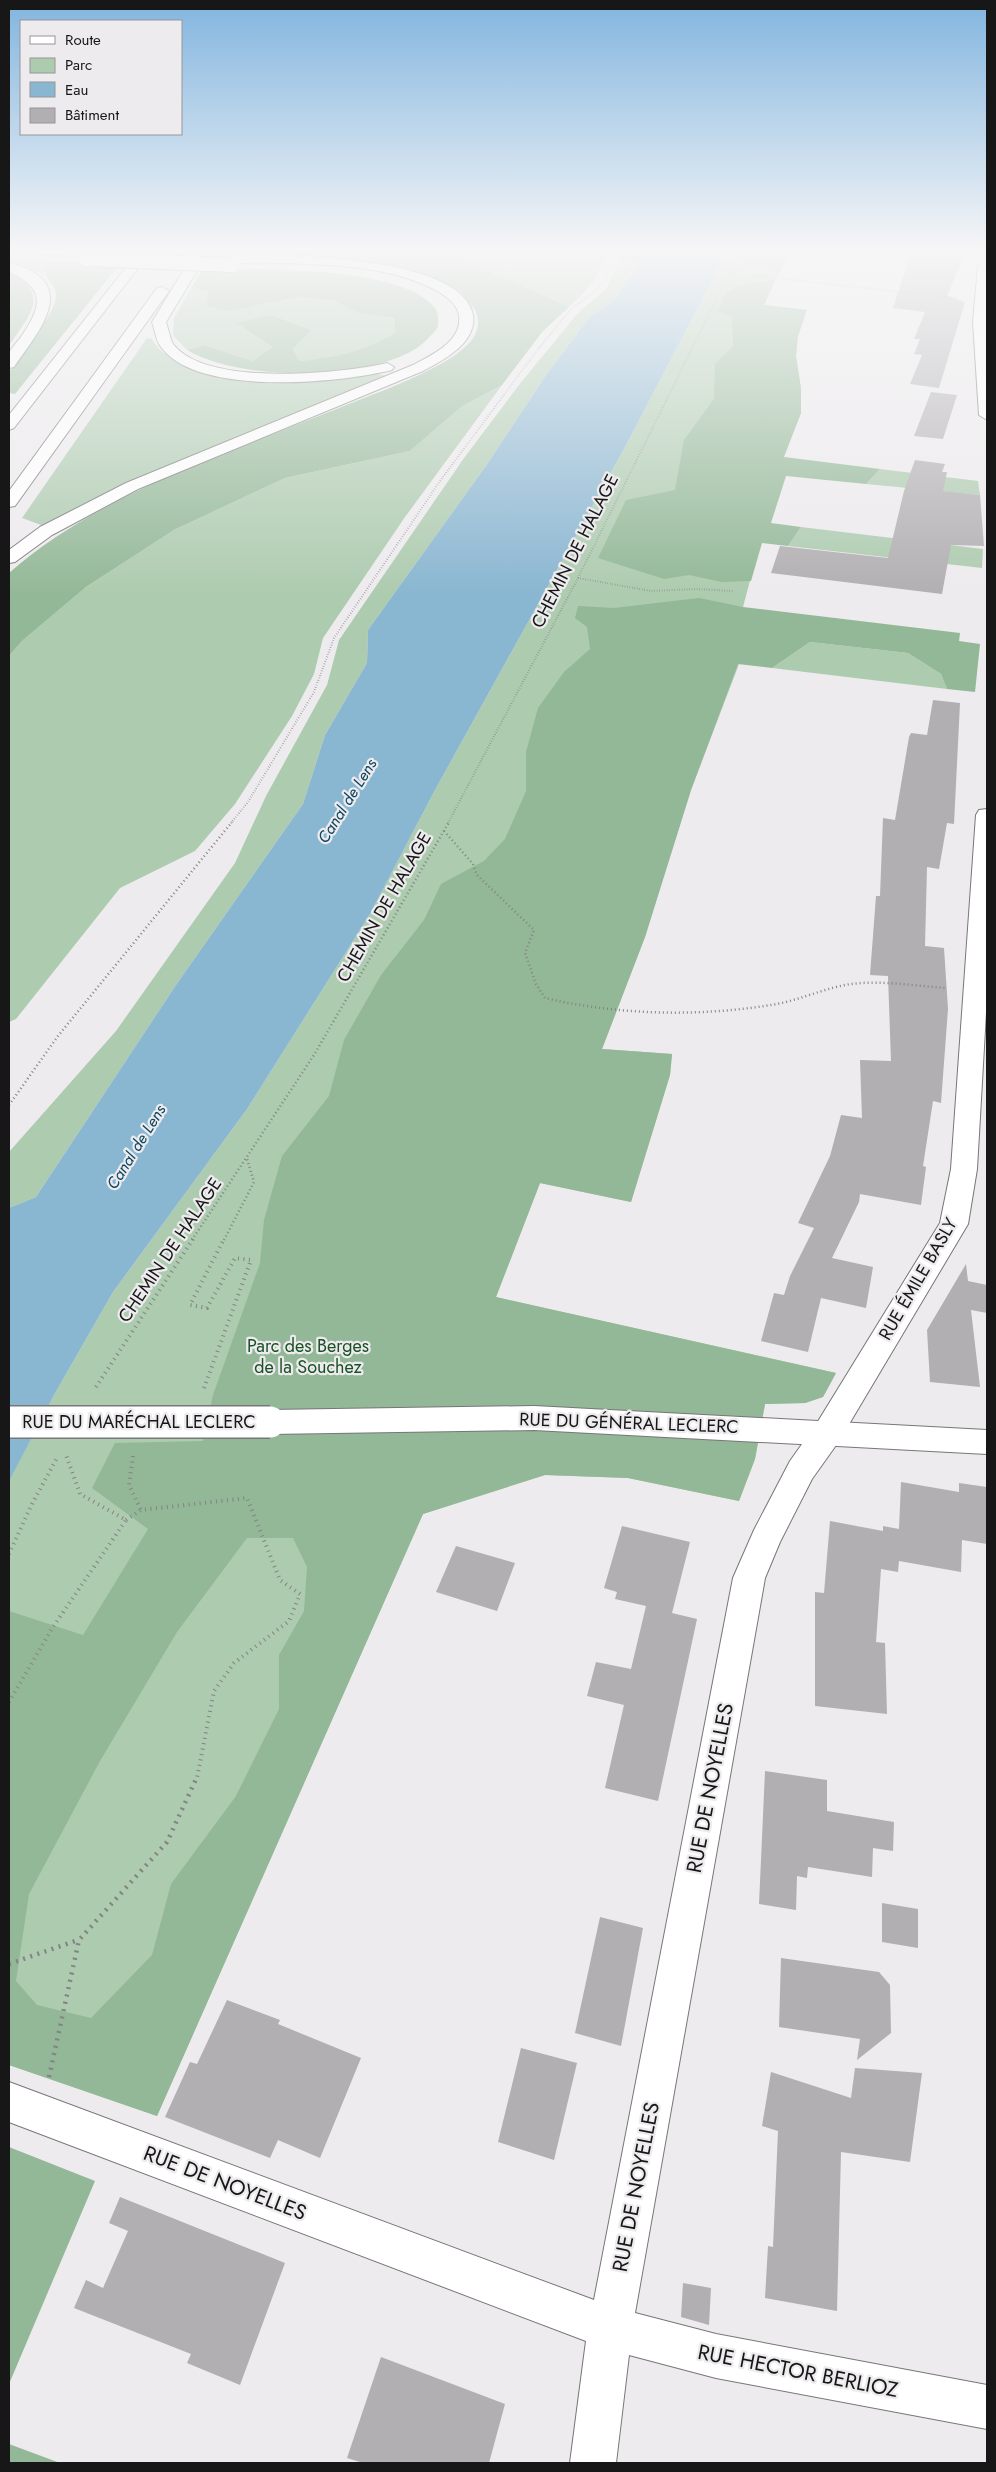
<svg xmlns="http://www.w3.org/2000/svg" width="996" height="2472" font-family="Jost,sans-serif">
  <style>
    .green { fill: #adcbaf }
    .forest { fill: #93b897; fill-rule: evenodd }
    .water { fill: #89b6d1 }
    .building { fill: #b1afb2 }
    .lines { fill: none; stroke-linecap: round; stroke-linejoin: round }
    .minor-casing { stroke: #787678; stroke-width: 2 }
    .tertiary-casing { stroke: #787678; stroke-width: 2 }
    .motorway-casing { stroke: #787678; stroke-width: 2 }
    .path-far3 { stroke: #848384; stroke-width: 2; stroke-dasharray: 0.5 2; stroke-linecap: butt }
    .path-far2 { stroke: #848384; stroke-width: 2.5; stroke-dasharray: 1 3; stroke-linecap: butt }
    .path-far1 { stroke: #848384; stroke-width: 4; stroke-dasharray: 1 4.5; stroke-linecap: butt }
    .path { stroke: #848384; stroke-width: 4.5; stroke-dasharray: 2 5.5; stroke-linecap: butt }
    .minor { fill: #fff; fill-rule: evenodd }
    .tertiary { fill: #fff; fill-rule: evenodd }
    .motorway { fill: #fff; fill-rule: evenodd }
    .tertiary-bridge-casing { stroke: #787678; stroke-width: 34; stroke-linecap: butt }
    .motorway-bridge-casing { stroke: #787678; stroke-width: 16; stroke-linecap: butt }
    .tertiary-bridge { stroke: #fff; stroke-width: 31 }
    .motorway-bridge { stroke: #fff; stroke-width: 14 }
    .labels { text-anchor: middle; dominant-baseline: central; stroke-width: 4.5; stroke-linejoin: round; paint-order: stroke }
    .far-water-label { font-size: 16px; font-style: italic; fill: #0c4661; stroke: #edebed }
    .street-label { font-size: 18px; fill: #171718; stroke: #edebed }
    .park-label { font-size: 18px; fill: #195025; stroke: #edebed }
    .near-street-label { font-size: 21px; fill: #171718; stroke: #edebed }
  </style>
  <rect width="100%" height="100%" fill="#edebed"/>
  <g class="green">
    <path d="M441 250H608C599 278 590 287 569 307Z"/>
    <polygon points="728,250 790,250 764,305 807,310 798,336 796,356 801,389 801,413 783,457 743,607 739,664 691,790 645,937 602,1049 672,1054 670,1075 631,1202 540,1183 496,1297 836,1373 823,1397 805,1403 765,1404 755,1459 739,1501 628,1478 545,1475 423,1514 157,2116 9,2065 9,1444 28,1444 54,1395 113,1292 247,1109 370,914 435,790 625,447"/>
    <polygon points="9,259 50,261 43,267 45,275 9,261"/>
    <polygon points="620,260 641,263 615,299 589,318 546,375 488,463 368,630 367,663 325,735 303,804 176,985 36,1197 9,1208 9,1152 116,1031 235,863 266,796 327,685 339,640 464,458 519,385 577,314 607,288"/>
    <path d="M191 288 208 291 228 311 299 297 334 301 359 313 395 318 396 333C363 352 336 357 299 361L293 349 310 330 238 323 274 347 253 361 204 345 187 350 173 335 174 318Z"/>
    <path d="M147 338 152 339C173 380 275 384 317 381 338 380 370 369 389 377L44 526 22 518Z"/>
    <polygon points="502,385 405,517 323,638 314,674 292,716 235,804 195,851 120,888 16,1019 9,1022 9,656 22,641 86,587 174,530 285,478 410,451 461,407"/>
    <polygon points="880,469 978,481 980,495 866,484"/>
    <polygon points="801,527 983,549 982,568 788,546"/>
    <polygon points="810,642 908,653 941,674 947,689 772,668"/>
  </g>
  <g class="forest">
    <path d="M216 250H441L569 307 543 331 502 385 461 407 410 451 285 478 174 530 86 587 22 641 9 656V573C100 493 228 453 339 408 373 394 446 369 469 343 479 333 482 317 472 306 468 301 464 294 458 290 399 255 282 258 213 254Z"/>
    <polygon points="624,250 650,250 641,263 620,260"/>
    <polygon points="746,250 790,250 780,272 744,264 743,254"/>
    <path d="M50 261 120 264 15 394 9 393C9 387 7 379 9 374 17 352 57 316 56 294 55 284 45 278 43 267Z"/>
    <path d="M204 268C256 270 403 265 435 308 439 313 438 321 438 327 430 337 422 346 410 352 357 380 239 381 187 350L204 345 253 361 273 347 237 323 271 315 311 330 293 349 299 361C336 357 363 352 395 333V318L359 313 334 301 299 297 228 311 207 306 208 291 191 288Z"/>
    <path d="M9 273C53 294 28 317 9 346Z"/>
    <polygon points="775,280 764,305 807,310 798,336 796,356 801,389 801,413 784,457 880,469 866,484 786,476 771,523 801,527 788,546 762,543 751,581 722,582 689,575 664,579 598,558 626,500 675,490 684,440 714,399 715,364 733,346 732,317 718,312 725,294 738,285"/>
    <path d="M699 598 743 607 960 633 959 641 980 644 975 692 947 689 941 674 908 653 810 642 772 668 738 664 691 790 645 937 602 1049 672 1054 670 1075 631 1202 540 1183 496 1297 836 1373 823 1397 805 1403 765 1404 755 1459 739 1501 628 1478 545 1475 423 1514 157 2116 9 2065V1611L83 1635 148 1529 92 1488 115 1443 203 1441 213 1395 260 1263 264 1220 282 1156 329 1096 344 1040 381 975 424 920 441 884 484 861 505 839 526 791V752L538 708 564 672 590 649 587 627 575 618 578 606 614 608ZM247 1538H293L307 1567 304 1611 279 1655V1709L236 1796 171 1884 152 1955 91 2018 37 2005 16 1981 29 1894 100 1761 177 1632Z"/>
    <polygon points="9,2147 95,2181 9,2384"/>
    <polygon points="9,2444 60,2463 9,2463"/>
  </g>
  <polygon class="water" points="650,250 728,250 625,447 435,790 370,914 247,1109 113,1292 54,1395 9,1481 9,1208 36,1197 176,985 303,804 325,735 367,663 368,630 488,463 546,375 589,318 615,299"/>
  <g class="building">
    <polygon points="912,250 966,250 947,296 965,302 939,388 910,384 922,355 914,354 920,339 914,339 925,312 893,308"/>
    <polygon points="931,392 957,395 943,439 914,436"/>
    <polygon points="915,460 945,464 942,472 947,472 943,491 980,495 984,546 951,545 942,594 771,573 780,546 888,558 904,491"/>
    <polygon points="933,700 960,703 954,824 947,823 939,869 927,867 925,946 944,948 948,1009 941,1103 933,1101 923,1166 926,1167 921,1205 860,1194 859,1202 832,1258 873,1267 866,1308 821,1298 808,1352 761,1341 774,1293 784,1295 790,1276 814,1228 798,1223 830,1156 841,1115 862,1118 860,1060 891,1061 888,976 870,975 876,896 880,896 883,818 895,820 909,737 911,733 927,735"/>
    <polygon points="966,1264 968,1281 987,1285 987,1313 971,1310 980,1387 930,1382 927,1330"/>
    <polygon points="901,1482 959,1492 959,1483 987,1487 987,1544 962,1540 961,1572 899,1561 898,1572 881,1569 876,1642 885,1643 887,1714 815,1706 815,1592 824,1593 830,1521 883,1531 883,1526 899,1529"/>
    <polygon points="622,1526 690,1542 672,1613 697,1619 658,1801 605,1788 624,1705 587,1696 596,1662 631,1669 646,1606 615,1599 617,1592 604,1588"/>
    <polygon points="456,1546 515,1563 497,1611 436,1592"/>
    <polygon points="765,1771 827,1780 827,1811 894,1822 893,1851 873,1848 872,1877 808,1867 807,1878 797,1876 796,1910 759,1904"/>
    <polygon points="882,1903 918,1909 918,1948 882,1942"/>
    <polygon points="600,1917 643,1928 621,2046 575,2033"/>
    <polygon points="781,1958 879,1972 890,1985 891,2033 857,2060 860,2039 779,2027"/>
    <polygon points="227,2000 280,2020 278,2024 361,2058 320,2158 278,2140 270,2158 165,2117 190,2062 197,2064"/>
    <polygon points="521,2048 577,2063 554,2160 498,2142"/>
    <polygon points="855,2068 922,2073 910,2162 841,2152 837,2311 765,2298 768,2246 773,2247 778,2131 762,2126 771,2072 851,2098"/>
    <polygon points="120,2197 285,2263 240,2385 187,2363 191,2354 74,2308 86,2280 103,2288 128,2231 109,2223"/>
    <polygon points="683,2283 711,2288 709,2325 681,2317"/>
    <polygon points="381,2357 505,2404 489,2463 363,2463 347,2458"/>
  </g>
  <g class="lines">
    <defs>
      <g id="minor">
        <polygon points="985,262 987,263 987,420 979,415 973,322 978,266"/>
        <polygon points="987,809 987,995 977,1169 968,1224 839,1441 812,1479 780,1542 765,1578 635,2313 716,2334 987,2385 987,2429 716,2378 629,2355 616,2463 570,2463 586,2341 9,2122 9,2082 594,2300 733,1578 754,1530 790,1461 817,1423 940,1223 951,1169 976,815 979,810"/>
      </g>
      <polygon id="tertiary" points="534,1406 987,1430 987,1454 534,1430 270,1434 259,1431 255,1422 259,1413 270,1410"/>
      <g id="motorway">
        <polygon points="9,250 97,250 98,252 92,256 9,254"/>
        <polygon points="140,250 152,250 14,428 9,430 9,415"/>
        <path d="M189 250 200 251 197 271 166 322C168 328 170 338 173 344 206 387 340 374 387 363L394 367 392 370C340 383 197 397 161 347 156 341 155 330 152 322L183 271Z"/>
        <path d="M235 254C282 255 462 255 473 315 477 343 444 360 423 371L138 489 52 535 15 562 9 563V550L40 527 126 483 413 365C432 355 463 341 459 315 457 304 446 296 437 291 392 266 334 265 284 263 267 263 247 265 230 261L229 258Z"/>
        <path d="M9 263C82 281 41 329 14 367L9 368C9 364 8 357 9 353 12 347 19 340 23 334 43 304 44 288 9 272Z"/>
        <polygon points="162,287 169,291 15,506 9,507 9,491 157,288"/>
      </g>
    </defs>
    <use href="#minor" class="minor-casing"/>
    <use href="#tertiary" class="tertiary-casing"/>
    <use href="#motorway" class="motorway-casing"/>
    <g class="path-far3">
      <polyline points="730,273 958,298"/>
      <polyline points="578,578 651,591 696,589 733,591"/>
      <polyline points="231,823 248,802 314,692 334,638 440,481 535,353 572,308 594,292 605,278 618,250"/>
      <polyline points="448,823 578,578 741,250"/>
    </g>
    <g class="path-far2">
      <path d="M444 831 473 864 477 875 534 930 525 953 536 984 545 998C618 1015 696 1017 771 1005 798 1001 824 988 851 984 882 980 915 986 946 988"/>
      <polyline points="9,1105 58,1036 232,822"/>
      <polyline points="192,1240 314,1055 449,822"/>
      <polyline points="224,1240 254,1182 247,1159"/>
    </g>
    <g class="path-far1">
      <polyline points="96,1387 193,1239"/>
      <polyline points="204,1388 251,1260 235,1258 207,1308 190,1305 224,1239"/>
      <polyline points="133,1456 129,1485 141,1510"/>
      <polyline points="126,1520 141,1510 247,1498 280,1580 300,1594 289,1621 234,1663 214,1691 197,1778"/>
      <polyline points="9,1554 32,1504 58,1456"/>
      <polyline points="9,1702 53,1627 126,1520 80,1494 66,1455"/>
    </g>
    <g class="path">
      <polyline points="9,1964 78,1940"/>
      <polyline points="49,2077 79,1940 167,1842 197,1777"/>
    </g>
    <use href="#minor" class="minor"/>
    <use href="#tertiary" class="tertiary"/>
    <use href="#motorway" class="motorway"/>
    <defs>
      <polyline id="tertiary-bridge" points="9,1422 270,1422"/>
      <polyline id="motorway-bridge" points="87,259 232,265"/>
    </defs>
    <use href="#tertiary-bridge" class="tertiary-bridge-casing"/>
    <use href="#motorway-bridge" class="motorway-bridge-casing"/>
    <use href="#tertiary-bridge" class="tertiary-bridge"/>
    <use href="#motorway-bridge" class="motorway-bridge"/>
  </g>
  <linearGradient id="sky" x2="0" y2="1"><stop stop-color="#82b5df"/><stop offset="0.42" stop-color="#f7f6f7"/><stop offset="1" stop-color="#f7f6f7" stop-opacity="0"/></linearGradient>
  <rect width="996" height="596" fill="url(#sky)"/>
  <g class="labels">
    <g class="far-water-label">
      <text transform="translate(347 801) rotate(-58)">Canal de Lens</text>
      <text transform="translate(136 1147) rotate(-58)">Canal de Lens</text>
    </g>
    <g class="street-label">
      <text transform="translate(575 551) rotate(-63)">CHEMIN DE HALAGE</text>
      <text transform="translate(384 907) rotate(-60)">CHEMIN DE HALAGE</text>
      <text transform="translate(170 1250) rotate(-56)">CHEMIN DE HALAGE</text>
      <text transform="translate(918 1279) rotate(-60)">RUE ÉMILE BASLY</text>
      <text x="139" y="1422">RUE DU MARÉCHAL LECLERC</text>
      <text transform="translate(629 1423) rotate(2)">RUE DU GÉNÉRAL LECLERC</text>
    </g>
    <g class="park-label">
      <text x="308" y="1346">Parc des Berges<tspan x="308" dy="21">de la Souchez</tspan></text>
    </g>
    <g class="near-street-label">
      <text transform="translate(710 1788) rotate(-79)">RUE DE NOYELLES</text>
      <text transform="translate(225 2183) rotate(21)">RUE DE NOYELLES</text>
      <text transform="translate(636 2187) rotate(-79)">RUE DE NOYELLES</text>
      <text transform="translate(798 2371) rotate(11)">RUE HECTOR BERLIOZ</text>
    </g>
  </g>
  <rect width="996" height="2472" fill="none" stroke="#171718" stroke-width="20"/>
  <rect x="20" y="20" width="162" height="115" fill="#edebed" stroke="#979698"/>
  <rect x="30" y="36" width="25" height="8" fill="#ffffff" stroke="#979698"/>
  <text x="65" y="45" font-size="15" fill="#171718">Route</text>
  <rect x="30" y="58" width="25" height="15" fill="#adcbaf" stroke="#979698"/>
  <text x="65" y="70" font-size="15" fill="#171718">Parc</text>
  <rect x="30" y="82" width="25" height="15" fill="#89b6d1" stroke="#979698"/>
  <text x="65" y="95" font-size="15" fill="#171718">Eau</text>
  <rect x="30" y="108" width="25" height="15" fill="#b1afb2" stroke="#979698"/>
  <text x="65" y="120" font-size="15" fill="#171718">Bâtiment</text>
</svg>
